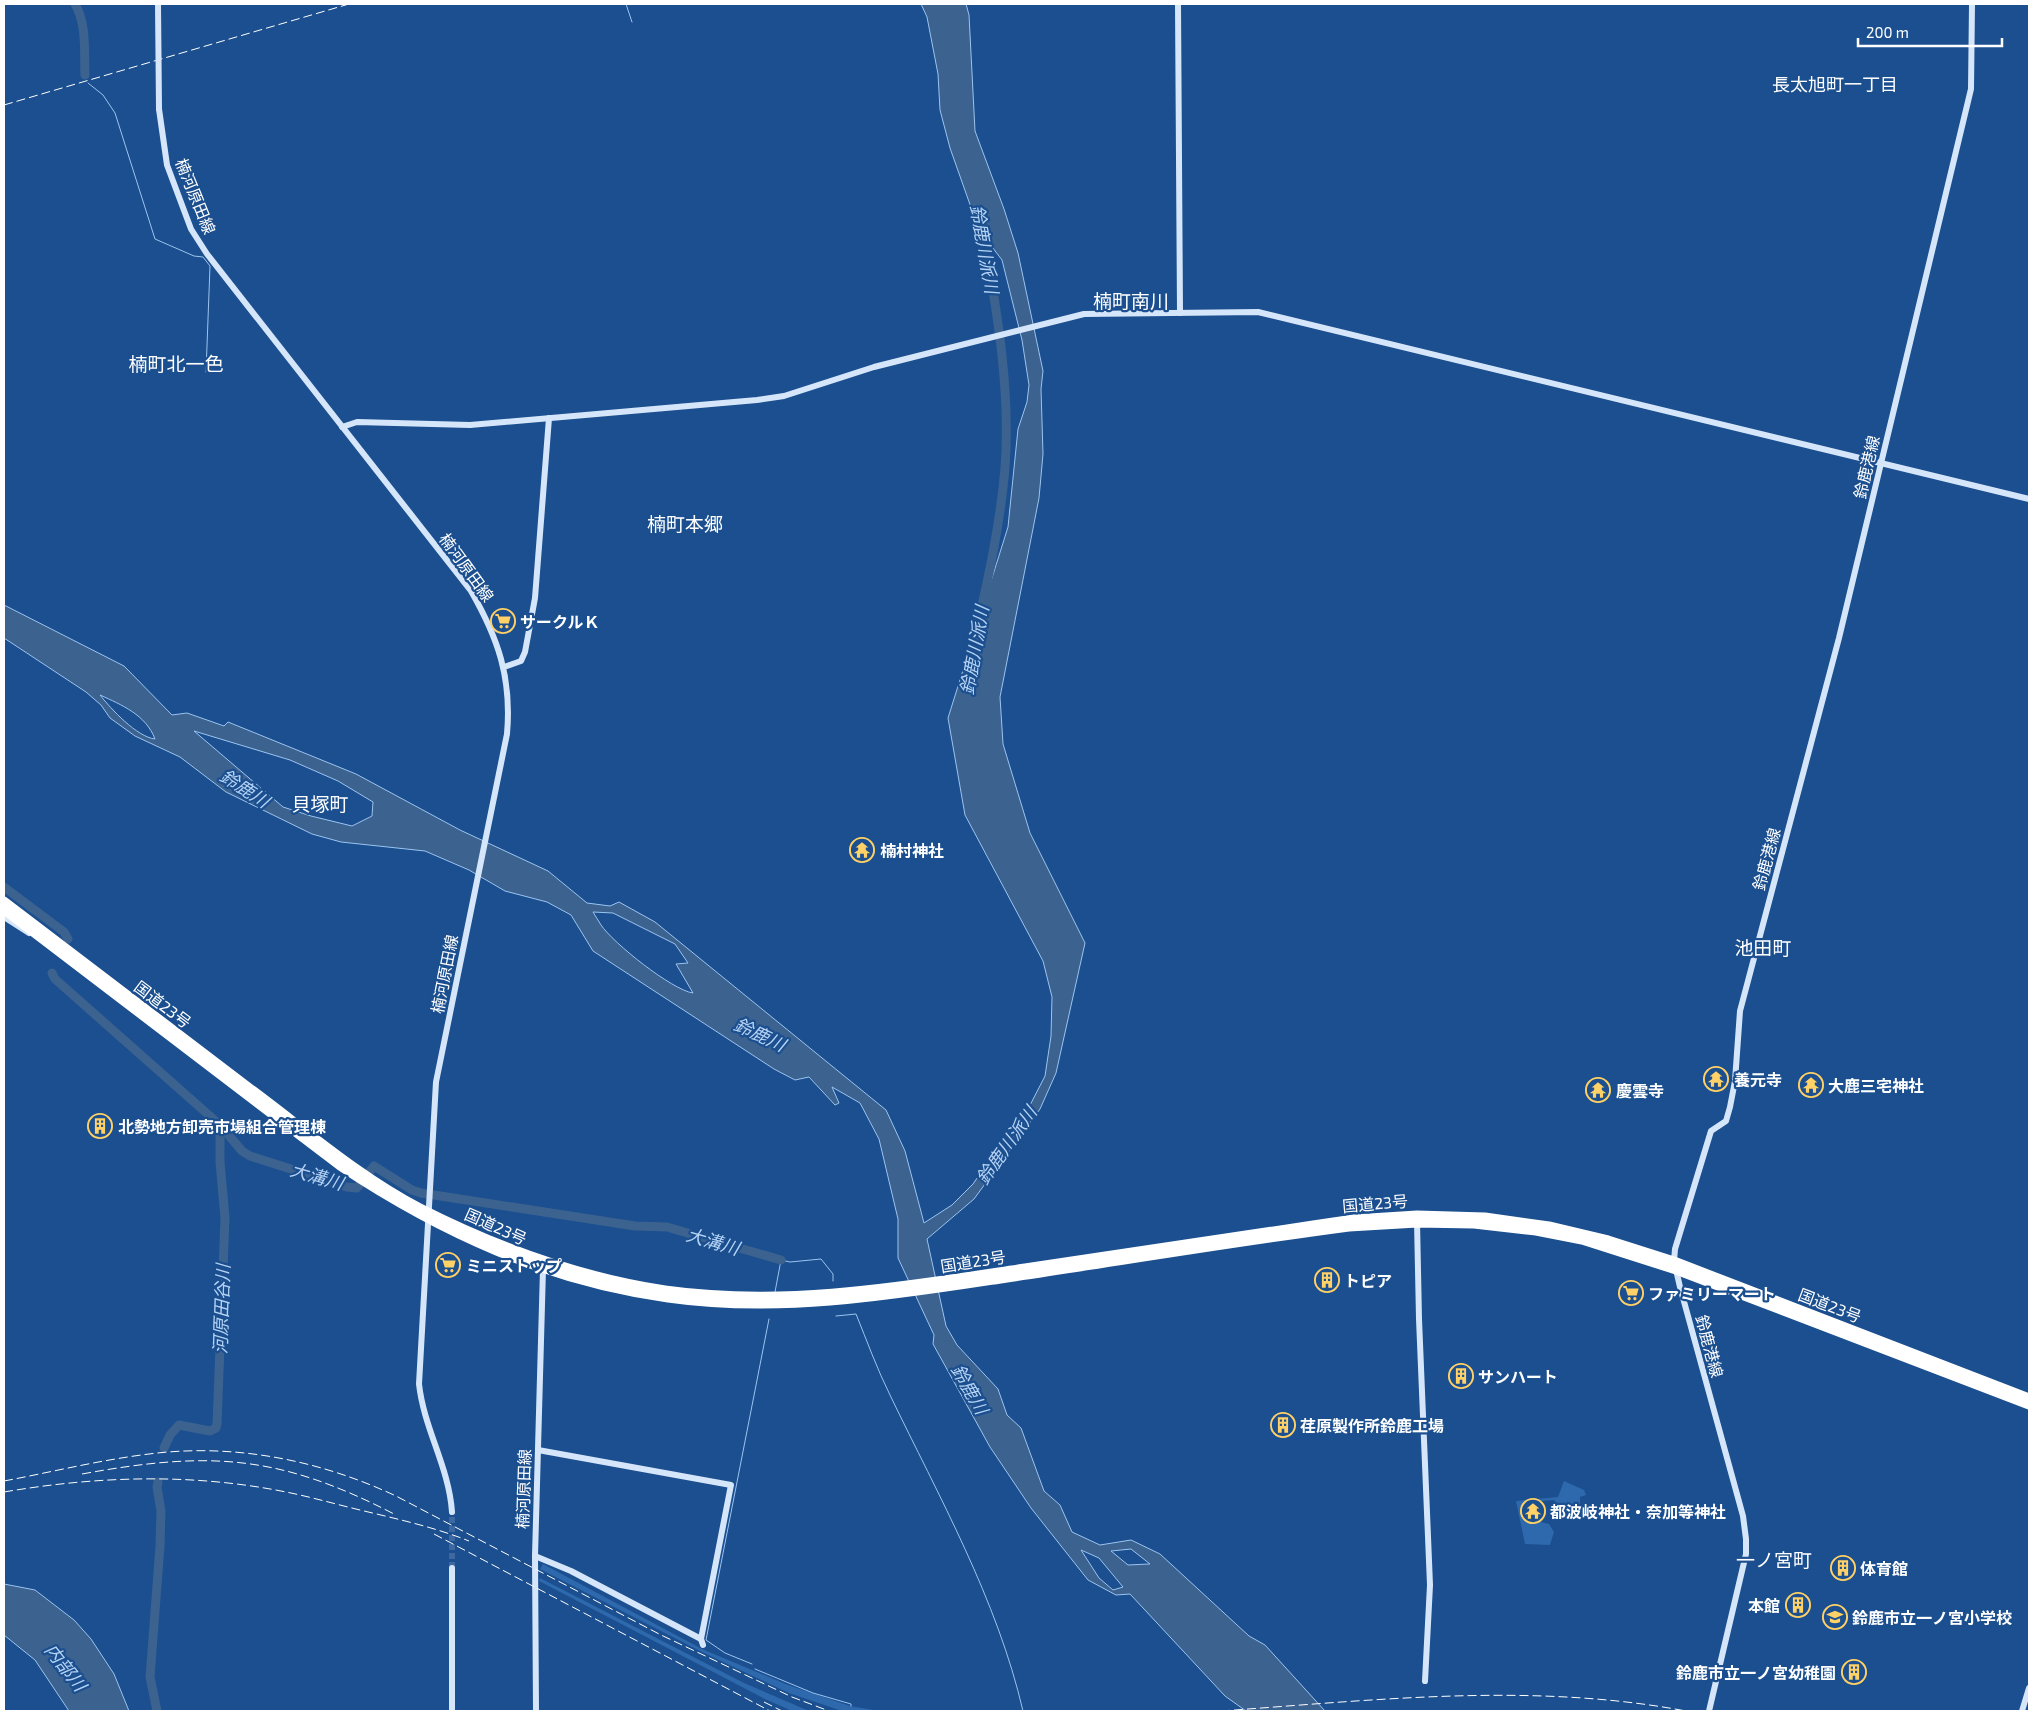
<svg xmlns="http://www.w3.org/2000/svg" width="2033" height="1715" font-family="'Exo 2','Noto Sans JP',sans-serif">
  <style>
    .green { fill: #2e69ad }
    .water { fill: #3c6290; stroke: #9cc4f0; fill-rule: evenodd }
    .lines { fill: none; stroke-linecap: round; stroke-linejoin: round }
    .stream { stroke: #9cc4f0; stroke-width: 1 }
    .river { stroke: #3c6290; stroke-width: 9 }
    .secondary-tunnel { stroke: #3d69a0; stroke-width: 6; stroke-dasharray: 6 3; stroke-linecap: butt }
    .secondary { stroke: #d6e6fa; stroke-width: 6 }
    .highway { stroke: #fff; stroke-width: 9 }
    .rail { stroke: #fff; stroke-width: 1; stroke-dasharray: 9 4; stroke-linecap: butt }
    .secondary-bridge { stroke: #d6e6fa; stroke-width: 6 }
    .labels { text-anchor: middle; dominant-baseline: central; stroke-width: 4.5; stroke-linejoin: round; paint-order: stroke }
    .street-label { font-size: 16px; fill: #fff; stroke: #1b4f8f }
    .poi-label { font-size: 16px; font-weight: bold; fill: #fff; stroke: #1b4f8f; text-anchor: start }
    .neighbourhood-label { font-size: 18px; fill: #fff; stroke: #1b4f8f }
    .water-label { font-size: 18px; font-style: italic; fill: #b5d3f5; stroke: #1b4f8f }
    .quarter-label { font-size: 19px; fill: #fff; stroke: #1b4f8f }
  </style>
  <rect width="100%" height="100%" fill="#1b4f8f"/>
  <g class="green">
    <polygon points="1564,1481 1584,1490 1586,1495 1580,1497 1580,1506 1561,1508 1554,1500 1528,1502 1528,1519 1549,1524 1554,1532 1550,1545 1525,1544 1516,1501 1558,1497"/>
    <polygon points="543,1564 702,1649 788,1685 850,1706 879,1711 842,1711 789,1693 702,1652 540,1569"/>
    <polygon points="540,1578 744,1683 809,1711 792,1711 765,1699 539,1581"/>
  </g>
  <g class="water">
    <path d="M921 4H966L969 15 975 131 1004 209 1018 253 1043 371 1041 389 1043 454 1039 498 1000 697 1003 744 1030 833 1085 943 1056 1073 1040 1109 974 1199 927 1239 946 1326 957 1345 998 1389 1007 1415 1021 1428 1044 1491 1060 1505 1072 1532 1100 1545 1131 1540 1160 1554 1249 1636 1265 1645 1325 1711H1246L1225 1696 1130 1594 1116 1595 1088 1580 1031 1508 990 1447 933 1344 934 1335 898 1258V1219L879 1139 860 1103 832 1087 839 1103 835 1105 809 1077 795 1080 774 1069 593 951 571 915 547 902 505 891 469 870 425 851 341 842 312 834 226 792 180 757 135 736 110 718 101 705 86 692 4 638V605L124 666 172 715 187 713 224 726 228 722 356 774 460 830 548 871 587 903 610 906 619 902 655 922 886 1110 905 1151 924 1223 952 1205 973 1184 1004 1139 1027 1111 1045 1076 1051 1036 1052 997 1043 961 965 815 948 718 1008 527 1018 429 1027 402 1029 385 1022 340 1002 260 979 230 950 148 940 110 938 74 927 17ZM100 695C122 705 146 715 155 739 137 737 111 709 100 695ZM194 731 290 760 338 781 373 802 372 816 352 826 311 816 283 807ZM593 912 613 913 675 944 688 963 676 964 693 993C672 990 613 943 601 925 598 921 596 916 593 912ZM1131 1549 1150 1564H1149L1128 1565 1111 1551ZM1081 1550 1099 1558 1123 1587 1113 1590 1099 1578Z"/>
    <polygon points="4,1584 35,1590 74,1620 91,1639 114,1674 129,1711 69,1711 35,1660 4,1635"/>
  </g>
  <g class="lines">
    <g class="stream">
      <polyline points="626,4 632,22"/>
      <polyline points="88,83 103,95 115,113 155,239 194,256 203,257 210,266 206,372"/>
      <polyline points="775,1292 781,1260 790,1262 821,1259 833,1274 833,1281"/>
      <path d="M836 1316 856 1314C867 1341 877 1369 890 1395 939 1497 997 1599 1023 1711"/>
      <polyline points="752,1664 725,1653 706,1640 769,1319"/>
      <polyline points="755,1669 813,1693 851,1704 851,1706"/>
    </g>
    <g class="river">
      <path d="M75 4C87 24 84 52 85 75"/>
      <path d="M974 641C987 584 1000 527 1005 468 1011 387 996 306 982 226"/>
      <polyline points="4,887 64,932 68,939"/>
      <polyline points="52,973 55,979 220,1125 242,1151 250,1156 347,1187 357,1188 374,1166 412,1190 421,1193 635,1226 667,1227 781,1260"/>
      <polyline points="164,1448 170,1435 179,1425 210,1431 216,1428 217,1424 225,1218 220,1162 220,1125"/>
      <polyline points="157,1711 150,1677 160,1546 161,1511 157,1487 158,1482"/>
    </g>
    <polyline class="secondary-tunnel" points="452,1568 452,1512"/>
    <g class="secondary">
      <polyline points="1178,4 1180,313"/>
      <path d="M159 109 167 165 191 229 207 254 471 591C498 638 512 678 507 734L436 1082 419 1384C424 1429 449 1467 452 1512"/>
      <polyline points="342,427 357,422 470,425 757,400 784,396 874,367 1084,314 1258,312 2029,499"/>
      <polyline points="504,667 521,661 525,652 535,598 549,418"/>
      <polyline points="4,917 29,933"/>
      <polyline points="1417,1221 1419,1319 1430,1585 1425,1681"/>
      <polyline points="538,1450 731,1485 701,1639"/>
      <polyline points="535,1556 571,1571 701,1639 703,1645"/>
      <polyline points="452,1568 452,1711"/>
      <polyline points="536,1711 535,1556 543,1269"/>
      <polyline points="1709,1711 1746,1554 1746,1539 1743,1516 1680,1287 1674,1261 1675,1249 1711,1131 1726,1121 1730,1107 1735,1081 1740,1011 1839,638 1971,89 1972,4"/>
      <polyline points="2022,1711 2029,1688"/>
    </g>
    <g class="highway">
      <path d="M4 901C86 964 169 1026 251 1089 305 1129 360 1177 420 1208 497 1247 579 1277 665 1290 785 1307 905 1286 1025 1268 1134 1252 1244 1235 1354 1219L1417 1215 1485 1217 1549 1226 1608 1240 1674 1261 2029 1398"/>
      <path d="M4 910 340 1166C441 1233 546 1281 668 1298 781 1314 895 1295 1007 1278 1121 1261 1235 1242 1349 1227L1417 1223 1474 1224 1536 1231 1582 1240 1676 1270 2029 1405"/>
    </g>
    <g class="rail">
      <polyline points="4,105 349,4"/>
      <path d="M82 1474C208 1451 278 1454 394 1514"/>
      <path d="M4 1481C52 1472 100 1460 149 1454 234 1443 319 1460 396 1496L661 1635 792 1697 829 1711"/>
      <path d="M4 1492C98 1476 192 1473 286 1492 311 1497 335 1504 360 1510 397 1519 434 1527 469 1541"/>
      <polyline points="434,1534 770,1711"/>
      <polyline points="764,1702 782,1711"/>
      <path d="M1221 1711C1376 1700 1532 1682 1686 1711"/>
    </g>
    <polyline class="secondary-bridge" points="158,4 159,109"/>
  </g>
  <defs>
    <symbol id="supermarket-ring" viewBox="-11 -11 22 22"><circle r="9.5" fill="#1b4f8f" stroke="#ffd166" stroke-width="1.5"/><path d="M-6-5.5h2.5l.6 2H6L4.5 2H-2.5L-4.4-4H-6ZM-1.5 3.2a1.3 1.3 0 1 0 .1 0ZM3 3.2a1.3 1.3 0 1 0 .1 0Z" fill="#ffd166"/></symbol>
    <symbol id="temple-ring" viewBox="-11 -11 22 22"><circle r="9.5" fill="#1b4f8f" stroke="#ffd166" stroke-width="1.5"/><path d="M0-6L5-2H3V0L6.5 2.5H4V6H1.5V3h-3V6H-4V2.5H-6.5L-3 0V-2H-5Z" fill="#ffd166"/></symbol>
    <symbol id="building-ring" viewBox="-11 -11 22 22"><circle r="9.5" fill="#1b4f8f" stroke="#ffd166" stroke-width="1.5"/><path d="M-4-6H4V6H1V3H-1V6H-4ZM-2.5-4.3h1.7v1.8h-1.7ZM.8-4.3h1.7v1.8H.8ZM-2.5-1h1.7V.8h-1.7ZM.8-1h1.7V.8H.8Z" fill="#ffd166"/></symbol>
    <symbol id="school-ring" viewBox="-11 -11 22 22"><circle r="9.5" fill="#1b4f8f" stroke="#ffd166" stroke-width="1.5"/><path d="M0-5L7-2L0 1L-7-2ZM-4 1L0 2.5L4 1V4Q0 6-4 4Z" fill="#ffd166"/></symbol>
  </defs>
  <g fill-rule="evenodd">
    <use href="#supermarket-ring" x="489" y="607" width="28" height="28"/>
    <use href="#temple-ring" x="848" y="836" width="28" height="28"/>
    <use href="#temple-ring" x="1702" y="1065" width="28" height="28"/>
    <use href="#temple-ring" x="1797" y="1071" width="28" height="28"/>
    <use href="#temple-ring" x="1584" y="1076" width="28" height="28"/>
    <use href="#building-ring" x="86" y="1112" width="28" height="28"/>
    <use href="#supermarket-ring" x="434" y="1251" width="28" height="28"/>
    <use href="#building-ring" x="1313" y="1266" width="28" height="28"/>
    <use href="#supermarket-ring" x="1617" y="1279" width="28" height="28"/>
    <use href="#building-ring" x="1447" y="1362" width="28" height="28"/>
    <use href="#building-ring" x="1269" y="1411" width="28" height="28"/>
    <use href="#temple-ring" x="1519" y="1497" width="28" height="28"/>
    <use href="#building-ring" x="1829" y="1554" width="28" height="28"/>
    <use href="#building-ring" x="1784" y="1591" width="28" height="28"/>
    <use href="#school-ring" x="1821" y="1603" width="28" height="28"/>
    <use href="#building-ring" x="1840" y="1658" width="28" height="28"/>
  </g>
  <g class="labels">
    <g class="street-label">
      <text transform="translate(196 196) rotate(68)">楠河原田線</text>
      <text transform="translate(1866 467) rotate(-77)">鈴鹿港線</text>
      <text transform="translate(467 567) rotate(54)">楠河原田線</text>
      <text transform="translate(1766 859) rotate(-75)">鈴鹿港線</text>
      <text transform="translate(444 974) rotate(-79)">楠河原田線</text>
      <text transform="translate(163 1004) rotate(37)">国道23号</text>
      <text transform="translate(1375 1203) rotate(-5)">国道23号</text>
      <text transform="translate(496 1226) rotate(24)">国道23号</text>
      <text transform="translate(973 1261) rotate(-9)">国道23号</text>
      <text transform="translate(1830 1305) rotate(21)">国道23号</text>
      <text transform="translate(1710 1346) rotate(75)">鈴鹿港線</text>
      <text transform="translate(523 1489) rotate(-88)">楠河原田線</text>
    </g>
    <g class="poi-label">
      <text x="520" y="621">サークルＫ</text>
      <text x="880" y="850">楠村神社</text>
      <text x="1734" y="1079">養元寺</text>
      <text x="1828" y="1085">大鹿三宅神社</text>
      <text x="1616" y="1090">慶雲寺</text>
      <text x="118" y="1126">北勢地方卸売市場組合管理棟</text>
      <text x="466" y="1265">ミニストップ</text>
      <text x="1344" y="1280">トピア</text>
      <text x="1648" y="1293">ファミリーマート</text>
      <text x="1478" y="1376">サンハート</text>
      <text x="1300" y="1425">荏原製作所鈴鹿工場</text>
      <text x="1550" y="1511">都波岐神社・奈加等神社</text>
      <text x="1860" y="1568">体育館</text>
      <text x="1780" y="1605" text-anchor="end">本館</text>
      <text x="1852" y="1617">鈴鹿市立一ノ宮小学校</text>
      <text x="1836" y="1672" text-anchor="end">鈴鹿市立一ノ宮幼稚園</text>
    </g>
    <g class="neighbourhood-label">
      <text x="1835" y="84">長太旭町一丁目</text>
    </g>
    <g class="water-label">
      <text transform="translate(985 249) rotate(80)">鈴鹿川派川</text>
      <text transform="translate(974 650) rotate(-80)">鈴鹿川派川</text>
      <text transform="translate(245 788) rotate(33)">鈴鹿川</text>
      <text transform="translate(760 1034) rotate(25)">鈴鹿川</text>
      <text transform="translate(1006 1145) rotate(-55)">鈴鹿川派川</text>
      <text transform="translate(317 1176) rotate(16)">大溝川</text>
      <text transform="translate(713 1241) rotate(16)">大溝川</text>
      <text transform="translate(221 1309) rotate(-88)">河原田谷川</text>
      <text transform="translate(970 1389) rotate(60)">鈴鹿川</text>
      <text transform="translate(66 1667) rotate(52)">内部川</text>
    </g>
    <g class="quarter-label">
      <text x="1131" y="300">楠町南川</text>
      <text x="176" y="363">楠町北一色</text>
      <text x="685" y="523">楠町本郷</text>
      <text x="320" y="803">貝塚町</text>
      <text x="1763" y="947">池田町</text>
      <text x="1774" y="1559">一ノ宮町</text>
    </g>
  </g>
  <rect width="2033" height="1715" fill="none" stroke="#ffffff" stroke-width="10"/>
  <path d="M1858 38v8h144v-8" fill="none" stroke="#ffffff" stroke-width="2.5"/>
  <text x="1866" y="38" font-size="15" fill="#ffffff" stroke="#1b4f8f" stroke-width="4" paint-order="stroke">200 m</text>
</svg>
